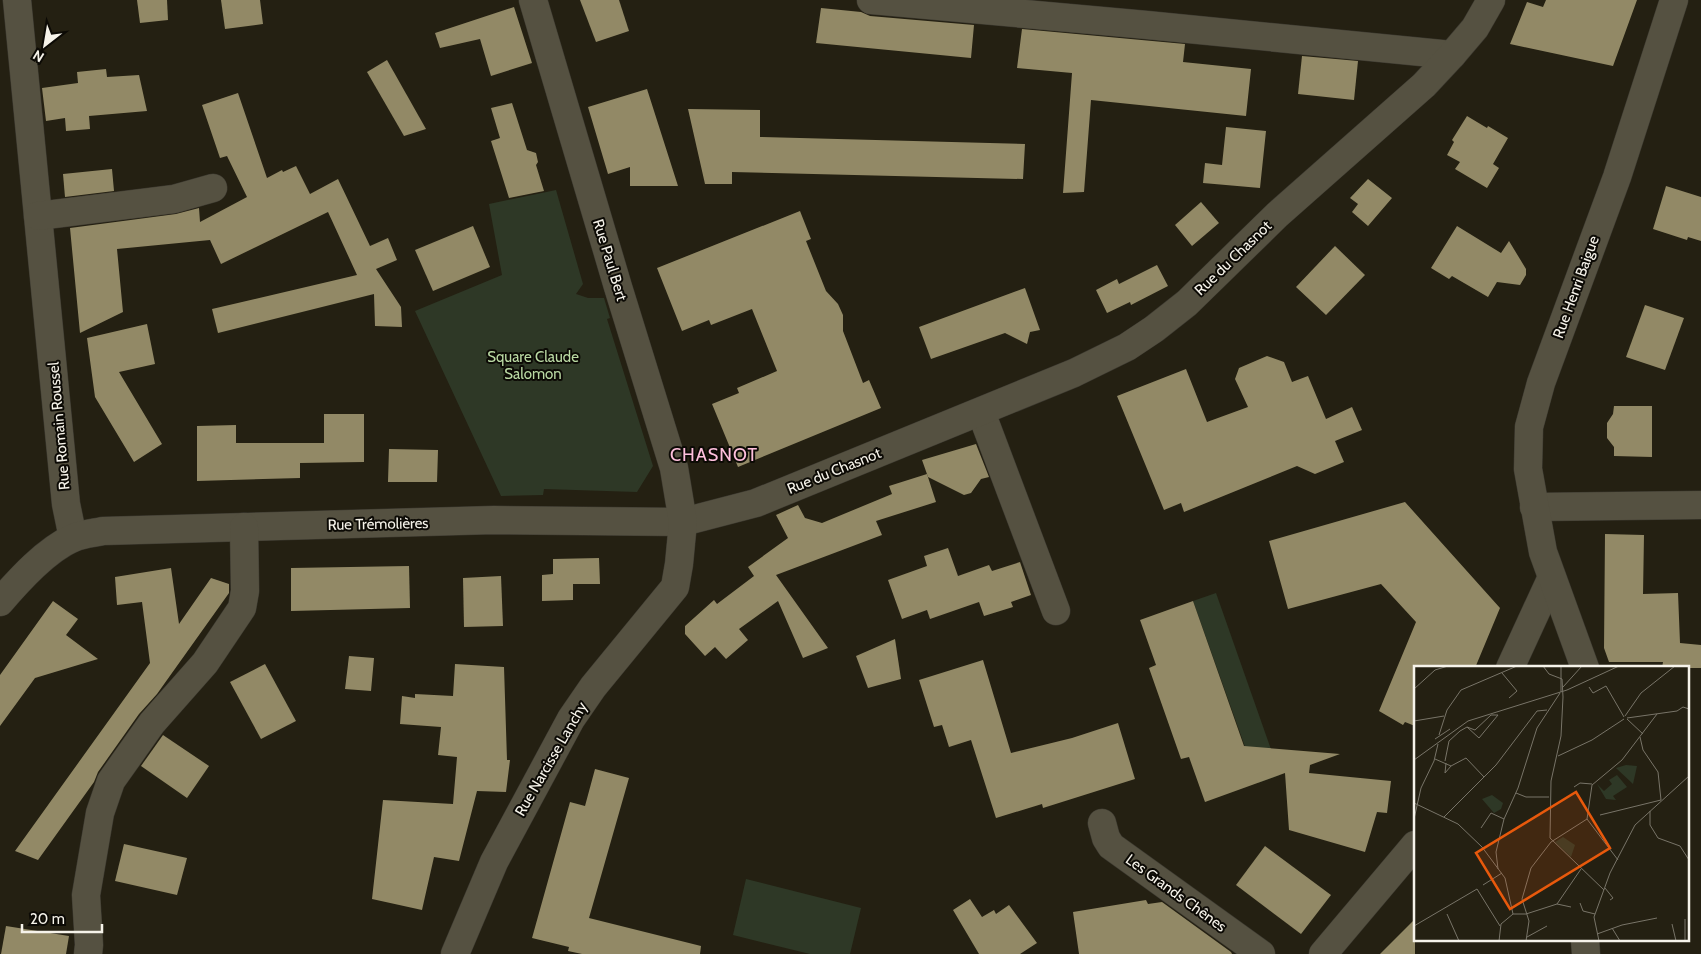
<svg xmlns="http://www.w3.org/2000/svg" width="1701" height="954" font-family="Cabin,sans-serif">
  <style>
    .green { fill: #2e3826 }
    .building { fill: #928966 }
    .lines { fill: none; stroke-linecap: round; stroke-linejoin: round }
    .minor-casing { stroke: #3c3930; stroke-width: 29 }
    .minor { stroke: #555141; stroke-width: 28 }
    .labels { text-anchor: middle; dominant-baseline: central; stroke-width: 4; stroke-linejoin: round; paint-order: stroke }
    .street-label { font-size: 15px; fill: #f6f3ea; stroke: #0c0a05 }
    .park-label { font-size: 15px; fill: #bad9a3; stroke: #0c0a05 }
    .quarter-label { font-size: 18px; letter-spacing: 1px; fill: #ffc0dd; stroke: #0c0a05 }
    .inset-road { fill: none; stroke: #787468; stroke-width: 1 }
    .view { fill: #e8590c; fill-opacity: 0.15; stroke: #e8590c; stroke-width: 2.5 }
    .inset-edge { fill: none; stroke: #f6f3ea; stroke-width: 2.5 }
  </style>
  <rect width="100%" height="100%" fill="#242012"/>
  <g class="green">
    <polygon points="556,190 583,284 576,294 588,298 604,298 610,318 607,319 653,466 637,492 544,489 543,495 501,496 415,311 502,275 489,204"/>
    <polygon points="1216,593 1280,775 1258,783 1193,601"/>
    <polygon points="746,879 861,908 850,954 810,954 733,935"/>
  </g>
  <g class="building">
    <polygon points="137,0 167,0 168,20 140,23"/>
    <polygon points="221,0 260,0 263,24 225,29"/>
    <polygon points="580,0 619,0 629,31 596,42"/>
    <polygon points="1546,0 1637,0 1613,66 1510,44 1527,2 1543,7"/>
    <polygon points="514,7 532,63 491,76 480,39 440,48 435,33"/>
    <polygon points="821,8 861,12 870,16 974,25 971,58 816,43"/>
    <polygon points="1022,29 1185,44 1183,62 1251,69 1246,116 1091,100 1084,192 1063,193 1072,73 1017,68"/>
    <polygon points="1302,56 1358,61 1354,100 1298,94"/>
    <polygon points="387,60 426,129 404,136 367,72"/>
    <polygon points="106,69 107,77 139,75 147,111 89,116 90,129 66,131 65,118 46,121 42,88 78,83 77,72"/>
    <polygon points="647,89 678,186 630,186 630,167 608,174 588,107"/>
    <polygon points="238,93 267,178 282,170 283,172 296,166 310,194 338,179 370,246 388,238 397,260 376,269 401,307 402,327 375,326 374,294 218,333 212,309 357,275 328,212 221,264 210,240 117,249 123,312 80,333 70,228 176,214 199,208 200,222 247,197 227,156 220,158 202,105"/>
    <polygon points="512,103 527,150 536,153 538,162 536,165 544,191 509,198 491,141 500,138 491,108"/>
    <polygon points="688,109 760,110 760,137 1025,144 1023,179 732,172 732,184 705,184"/>
    <polygon points="1467,116 1487,128 1488,126 1508,138 1493,164 1499,168 1487,188 1455,169 1460,162 1447,155 1454,142 1452,140"/>
    <polygon points="1226,127 1266,131 1260,188 1203,183 1205,163 1222,165"/>
    <polygon points="112,169 114,191 65,197 63,174"/>
    <polygon points="1368,179 1392,198 1368,226 1352,212 1358,204 1350,198"/>
    <polygon points="1666,186 1701,197 1701,241 1688,237 1687,240 1653,229"/>
    <polygon points="1201,202 1219,223 1192,246 1175,225"/>
    <polygon points="800,211 811,239 806,241 826,291 838,304 843,315 843,331 863,383 869,380 881,408 738,467 712,404 739,393 737,388 777,371 752,309 711,325 709,320 682,331 657,268"/>
    <polygon points="473,226 490,267 433,291 415,250"/>
    <polygon points="1457,226 1501,253 1509,241 1526,269 1526,275 1520,285 1497,282 1488,297 1452,276 1449,279 1431,268"/>
    <polygon points="1335,246 1365,275 1326,315 1296,287"/>
    <polygon points="1157,265 1168,286 1131,305 1130,302 1107,313 1096,290 1117,279 1119,284"/>
    <polygon points="1025,288 1040,330 1030,332 1027,344 1005,333 931,359 919,327"/>
    <polygon points="1645,305 1684,318 1665,370 1626,357"/>
    <polygon points="147,324 155,364 119,372 162,444 134,462 95,397 87,338"/>
    <polygon points="1267,356 1284,362 1292,382 1308,376 1326,419 1352,407 1362,430 1335,441 1344,462 1315,474 1297,466 1184,512 1181,503 1164,510 1117,396 1186,369 1207,422 1248,407 1235,379 1239,368"/>
    <polygon points="1614,406 1652,406 1652,457 1614,456 1614,447 1607,438 1607,423 1613,414"/>
    <polygon points="324,414 364,414 364,462 300,463 300,478 197,481 197,426 236,425 236,443 324,443"/>
    <polygon points="976,444 989,477 981,479 971,493 964,495 928,477 922,460"/>
    <polygon points="389,449 438,450 437,482 388,482"/>
    <polygon points="927,474 936,502 876,521 882,535 776,575 828,648 803,658 778,601 739,629 748,640 726,659 715,647 705,656 685,634 685,626 714,600 717,604 754,576 748,567 788,538 776,515 798,505 805,518 822,523 892,494 889,486"/>
    <polygon points="1405,502 1500,608 1475,668 1415,668 1415,726 1405,722 1403,725 1379,711 1416,622 1381,584 1288,609 1269,541"/>
    <polygon points="1605,534 1644,535 1643,594 1678,593 1680,643 1701,645 1701,668 1662,668 1663,662 1609,662 1604,648"/>
    <polygon points="948,548 958,576 989,565 992,571 1020,562 1031,595 1011,602 1013,607 984,616 979,602 930,619 927,610 902,619 888,580 927,566 924,556"/>
    <polygon points="599,558 600,584 573,584 573,600 542,601 542,575 553,574 553,559"/>
    <polygon points="409,566 410,608 291,611 291,568"/>
    <polygon points="171,568 179,624 211,578 229,584 229,593 157,694 139,714 98,772 94,782 38,860 15,851 150,663 142,602 117,605 115,577"/>
    <polygon points="501,576 503,626 464,627 463,578"/>
    <polygon points="53,601 78,619 66,635 98,659 35,678 0,726 0,675"/>
    <polygon points="1193,601 1244,746 1340,754 1310,765 1309,773 1391,781 1387,813 1377,812 1365,852 1289,830 1285,773 1205,802 1189,757 1181,759 1149,668 1156,665 1140,620"/>
    <polygon points="895,639 901,679 868,688 856,656"/>
    <polygon points="349,656 374,658 371,691 345,689"/>
    <polygon points="983,660 1011,753 1072,738 1118,723 1135,779 1043,808 1042,804 996,818 971,740 949,747 942,725 934,727 919,680"/>
    <polygon points="265,664 296,721 261,739 230,682"/>
    <polygon points="455,664 504,667 507,760 510,760 506,792 477,791 459,861 434,857 422,910 372,899 383,800 453,804 457,757 438,755 441,727 400,724 402,696 415,698 415,694 453,696"/>
    <polygon points="163,735 209,766 187,798 141,766"/>
    <polygon points="595,769 629,778 589,918 701,946 700,954 582,954 568,951 569,947 532,938 570,802 585,806"/>
    <polygon points="124,844 187,858 177,895 115,881"/>
    <polygon points="1265,846 1331,895 1301,934 1236,885"/>
    <polygon points="970,899 982,917 994,910 996,914 1009,905 1037,943 1020,954 979,954 953,910"/>
    <polygon points="1146,900 1148,904 1162,902 1231,952 1232,954 1079,954 1073,912"/>
    <polygon points="1415,919 1415,954 1380,954"/>
    <polygon points="6,926 69,936 66,954 1,954"/>
  </g>
  <g class="lines">
    <defs>
      <g id="minor">
        <polyline points="17,0 66,504 73,538"/>
        <polyline points="871,0 1147,25 1452,55"/>
        <polyline points="38,216 174,199 213,188"/>
        <polyline points="981,412 1056,611"/>
        <polyline points="1534,507 1701,505"/>
        <path d="M0 602C19 580 46 550 73 538 82 534 94 533 103 531L494 520 683 522 756 503 1074 373 1127 347 1154 329 1187 303 1277 215 1424 85 1452 55 1475 28 1491 0"/>
        <polyline points="1510,668 1551,579"/>
        <polyline points="1585,668 1543,552 1528,469 1529,427 1541,383 1617,177 1674,0"/>
        <polyline points="1102,823 1106,838 1111,846 1261,954"/>
        <polyline points="1585,940 1586,954"/>
        <polyline points="88,954 89,945 86,895 100,813 111,781 152,723 205,663 242,608 245,591 244,527"/>
        <polyline points="455,954 494,862 571,719 593,687 675,587 679,564 683,522 674,468 618,287 533,0"/>
        <polyline points="1323,954 1415,845"/>
      </g>
    </defs>
    <use href="#minor" class="minor-casing"/>
    <use href="#minor" class="minor"/>
  </g>
  <g class="labels">
    <g class="street-label">
      <text transform="translate(1233 258) rotate(-44)">Rue du Chasnot</text>
      <text transform="translate(610 260) rotate(73)">Rue Paul Bert</text>
      <text transform="translate(1576 287) rotate(-70)">Rue Henri Baigue</text>
      <text transform="translate(59 426) rotate(-95)">Rue Romain Roussel</text>
      <text transform="translate(834 471) rotate(-22)">Rue du Chasnot</text>
      <text transform="translate(378 524) rotate(-1)">Rue Trémolières</text>
      <text transform="translate(551 759) rotate(-60)">Rue Narcisse Lanchy</text>
      <text transform="translate(1176 893) rotate(36)">Les Grands Chênes</text>
    </g>
    <g class="park-label">
      <text x="533" y="357">Square Claude<tspan x="533" dy="17">Salomon</tspan></text>
    </g>
    <g class="quarter-label">
      <text x="714" y="455">CHASNOT</text>
    </g>
  </g>
  <g transform="translate(1414 666)">
    <rect width="275" height="275" fill="#242012"/>
    <path d="M212 99 223 100 219 118 202 102ZM203 109 213 121 199 130 202 134 192 133 183 118 190 125 198 118 195 114ZM78 129 89 137 87 143 80 147 68 133ZM149 171 161 179 157 191 141 176Z" fill="#2e3826"/>
    <path class="inset-road" d="M129 0 135 8 148 13 149 31 147 70 137 115 136 172 190 224M88 7 103 25 95 32M149 21 168 0M175 21 179 27 192 20 210 51M0 23 21 4 34 0M147 26V0M211 50 227 27 261 0M213 52 263 45 269 41 275 43M213 53 229 68M0 55 30 50M25 69 33 44 47 24 103 0M226 71 229 84 244 106 247 134M21 73 36 63M144 90 178 74 210 53M21 93 37 100 52 92 70 111M0 94 54 55 153 24 205 0M31 95 35 75 46 65 53 61 65 72 84 49H77L61 64 53 61M32 97 31 107 37 100M160 121 166 117 178 118M102 127 112 131H135M0 137 44 158 68 181 91 212 99 248M236 145V159L244 172 266 180 275 194M186 149 247 134M30 151 82 99 123 45 133 44M0 153 7 122 20 95 24 78M173 153 178 119 208 94 243 48M173 153 204 194M67 162 77 147 90 153M84 203 82 186 90 153 104 122 123 62 146 27M69 219 88 207M191 222 199 232 196 234M166 237 169 245 181 248M143 238 167 203M33 248 45 275M99 248H112L143 238 157 241M258 258 262 275M0 260 63 223 86 260M198 262 206 275M183 268 208 259 243 252M113 271 133 260M85 275 87 258 99 248M112 275 115 255 108 233 117 202 137 176 173 153M185 275 180 251 196 207 221 159 275 110M271 275V253"/>
    <path class="view" d="M162 126 196 182 96 243 62 187Z"/>
    <rect width="275" height="275" class="inset-edge"/>
  </g>
  <g transform="translate(45 45) rotate(211)" stroke="#0c0a05" stroke-width="4" paint-order="stroke">
  <path d="M0-4L9 19L0 12L-9 19Z" fill="#f6f3ea"/>
  <text y="-8" font-size="14" font-weight="bold" text-anchor="middle" fill="#f6f3ea">N</text>
  </g>
  <path d="M22 924v8h80v-8" fill="none" stroke="#f6f3ea" stroke-width="2.5"/>
  <text x="30" y="924" font-size="15" fill="#f6f3ea" stroke="#0c0a05" stroke-width="4" paint-order="stroke">20 m</text>
</svg>
